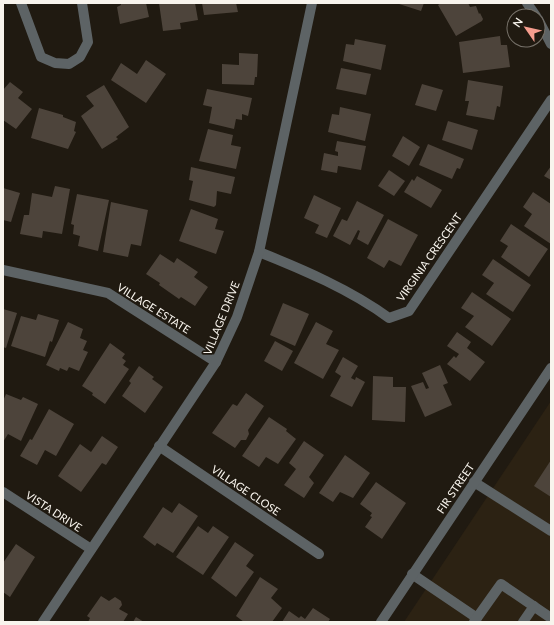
<svg xmlns="http://www.w3.org/2000/svg" width="554" height="625" font-family="Lato,sans-serif">
  <style>
    .built { fill: #2c2213 }
    .building { fill: #4d443b }
    .lines { fill: none; stroke-linecap: round; stroke-linejoin: round }
    .minor { stroke: #5d6365; stroke-width: 10 }
    .labels { text-anchor: middle; dominant-baseline: central; stroke-width: 3.5; stroke-linejoin: round; paint-order: stroke }
    .street-label { font-size: 11px; fill: #f8f4ed; stroke: #201a11 }
  </style>
  <rect width="100%" height="100%" fill="#201a11"/>
  <polygon class="built" points="551,401 551,622 404,622"/>
  <g class="building">
    <polygon points="121,3 146,3 149,17 120,24 117,7 121,5"/>
    <polygon points="159,3 195,3 198,20 180,23 181,29 163,31"/>
    <polygon points="202,3 236,3 238,12 204,15"/>
    <polygon points="396,3 424,3 421,11"/>
    <polygon points="441,3 468,3 470,7 476,6 479,14 480,13 483,19 482,21 456,36 438,5"/>
    <polygon points="500,36 501,45 507,45 510,67 463,73 459,42"/>
    <polygon points="355,39 386,45 381,70 343,61 346,44 354,45"/>
    <polygon points="239,53 258,54 257,77 255,77 254,85 222,84 222,64 239,65"/>
    <polygon points="146,60 166,74 146,103 111,80 121,63 137,74"/>
    <polygon points="341,68 371,74 366,95 336,89"/>
    <polygon points="468,80 503,86 500,107 497,106 494,120 466,115 469,101 465,101"/>
    <polygon points="10,82 23,92 18,98 32,109 16,129 3,120 3,90"/>
    <polygon points="422,84 443,90 436,111 415,105"/>
    <polygon points="104,85 129,127 116,137 118,139 102,149 81,116 94,106 86,96"/>
    <polygon points="207,89 252,98 248,116 242,114 242,120 236,119 234,129 209,123 212,107 203,105"/>
    <polygon points="340,107 371,114 365,141 328,132 332,114 339,115"/>
    <polygon points="39,108 63,115 63,117 76,122 74,131 76,132 68,149 31,138"/>
    <polygon points="448,121 478,130 472,150 442,140"/>
    <polygon points="208,129 233,135 231,145 241,147 236,169 199,161"/>
    <polygon points="403,136 420,147 409,166 392,156"/>
    <polygon points="337,141 366,146 361,170 338,166 337,173 321,170 324,153 338,156 338,152 335,151"/>
    <polygon points="428,144 464,159 460,169 457,168 452,179 419,165"/>
    <polygon points="551,166 551,180 544,176"/>
    <polygon points="191,167 235,177 231,194 217,191 216,205 214,207 189,200 193,181 189,180"/>
    <polygon points="389,170 405,181 394,196 378,186"/>
    <polygon points="417,176 442,190 431,208 404,192 412,179 414,181"/>
    <polygon points="55,186 70,189 62,234 43,231 42,238 20,234 24,215 29,215 32,193 52,197"/>
    <polygon points="3,188 20,193 11,222 3,220"/>
    <polygon points="533,192 551,204 551,244 524,226 532,214 523,207"/>
    <polygon points="77,194 109,200 98,251 78,246 80,236 73,234 74,225 71,224"/>
    <polygon points="314,195 341,208 327,238 315,233 319,225 304,218"/>
    <polygon points="357,201 384,215 368,245 357,239 360,231 358,230 350,245 333,236 342,219 347,221"/>
    <polygon points="111,202 148,210 141,246 131,244 128,257 103,252"/>
    <polygon points="191,209 218,219 215,229 224,231 216,254 179,241"/>
    <polygon points="388,219 418,235 401,266 389,260 384,268 367,258"/>
    <polygon points="511,224 548,249 529,277 501,257 508,246 500,241"/>
    <polygon points="160,254 174,263 177,258 198,272 194,277 208,287 195,306 181,297 179,299 159,285 160,283 146,274"/>
    <polygon points="493,259 531,285 513,312 486,294 494,283 482,275"/>
    <polygon points="472,292 511,319 492,346 465,327 474,316 461,308"/>
    <polygon points="283,303 309,314 295,346 270,335"/>
    <polygon points="3,309 17,313 6,348 3,347"/>
    <polygon points="38,314 59,320 52,342 50,341 45,357 11,346 21,316 36,320"/>
    <polygon points="68,322 83,329 80,338 87,341 83,350 88,352 79,371 69,367 67,371 60,368 59,371 46,365"/>
    <polygon points="316,322 333,331 326,344 339,350 323,379 294,363"/>
    <polygon points="457,332 471,342 467,348 485,362 470,381 447,364 454,356 456,358 459,354 447,346"/>
    <polygon points="275,341 293,351 282,371 264,361"/>
    <polygon points="110,343 125,354 122,358 126,361 123,365 129,369 105,404 92,395 93,393 82,386"/>
    <polygon points="343,357 358,366 351,378 355,380 356,377 365,382 352,407 330,396 341,376 335,372"/>
    <polygon points="440,365 448,383 443,385 452,405 425,417 411,386 423,382 426,389 429,388 422,373"/>
    <polygon points="139,366 154,377 152,379 163,387 145,413 122,396 131,383 129,381"/>
    <polygon points="373,376 393,377 393,387 406,387 405,422 372,420"/>
    <polygon points="246,393 264,406 248,430 249,434 246,440 241,440 235,448 212,433 232,405 233,404 237,406"/>
    <polygon points="6,394 21,400 23,397 38,404 21,441 8,434 3,442 3,401"/>
    <polygon points="49,409 74,424 56,456 45,450 37,465 20,456 30,439 32,440"/>
    <polygon points="269,417 287,429 286,431 296,439 278,464 266,457 259,467 242,456"/>
    <polygon points="102,436 118,447 106,465 102,463 81,492 58,476 80,444 91,452"/>
    <polygon points="304,441 324,455 309,477 314,483 304,498 284,485 296,469 289,463"/>
    <polygon points="345,455 370,473 353,498 340,492 333,502 319,493"/>
    <polygon points="551,460 551,497 534,486"/>
    <polygon points="376,482 406,503 382,539 365,527 372,517 370,516 372,513 360,504"/>
    <polygon points="179,503 198,516 173,553 157,543 155,546 143,537 163,507 172,513"/>
    <polygon points="198,526 208,533 213,526 229,537 203,575 176,557"/>
    <polygon points="235,542 254,555 246,566 254,572 236,597 211,578"/>
    <polygon points="16,544 35,557 10,597 3,592 4,568 3,563"/>
    <polygon points="260,577 278,589 271,598 282,608 272,622 244,622 236,616"/>
    <polygon points="101,596 109,601 115,597 121,601 122,605 119,609 128,614 123,622 88,622 90,618 87,616"/>
    <polygon points="313,608 330,619 328,622 282,622 289,611 299,618 301,616 305,619"/>
    <polygon points="136,617 144,622 133,622"/>
  </g>
  <g class="lines">
    <g class="minor">
      <polyline points="21,3 41,57 55,63 69,64 80,57 88,42 82,3"/>
      <polyline points="527,3 536,16"/>
      <polyline points="538,19 551,44"/>
      <path d="M259 252C302 269 351 290 389 318L409 311 551 100"/>
      <polyline points="3,270 108,293 216,362"/>
      <polyline points="159,446 319,554"/>
      <polyline points="474,482 551,531"/>
      <polyline points="3,492 91,549"/>
      <polyline points="412,574 477,618"/>
      <polyline points="43,622 216,362 237,317 259,252 312,3"/>
      <polyline points="381,622 551,368"/>
      <polyline points="474,622 501,584 551,618"/>
      <polyline points="523,622 534,606"/>
    </g>
  </g>
  <g class="labels">
    <g class="street-label">
      <text transform="translate(429 257) rotate(-55)">VIRGINIA CRESCENT</text>
      <text transform="translate(154 308) rotate(32)">VILLAGE ESTATE</text>
      <text transform="translate(221 318) rotate(-68)">VILLAGE DRIVE</text>
      <text transform="translate(455 488) rotate(-56)">FIR STREET</text>
      <text transform="translate(246 490) rotate(34)">VILLAGE CLOSE</text>
      <text transform="translate(54 511) rotate(33)">VISTA DRIVE</text>
    </g>
  </g>
  <rect width="554" height="625" fill="none" stroke="#f8f4ed" stroke-width="8"/>
  <g transform="translate(526 28) rotate(304)"><circle r="19" fill="#201a11" stroke="#767169"/>
  <path d="M0-3L7 15L0 10L-7 15Z" fill="#f59d8e"/>
  <text y="-6" font-size="11" font-weight="bold" text-anchor="middle" fill="#f8f4ed">N</text>
  </g>
</svg>
